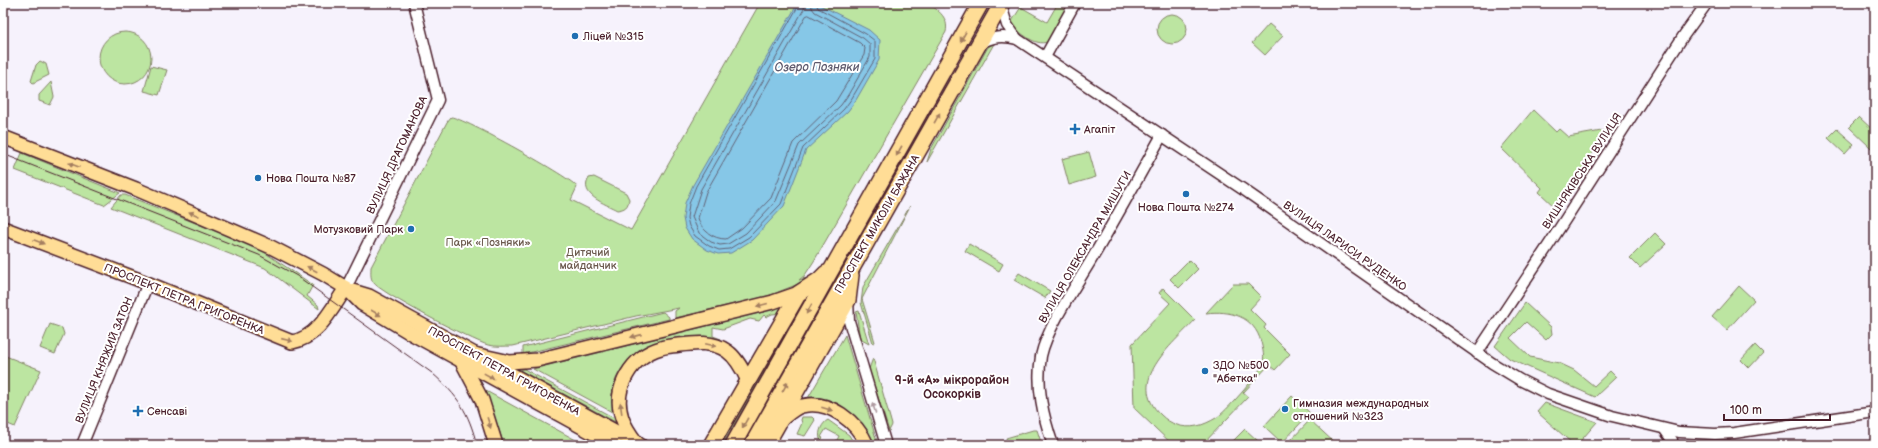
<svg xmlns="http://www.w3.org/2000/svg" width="1878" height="448" font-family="'Balsamiq Sans',sans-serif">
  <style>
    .green { fill: #bce5a1; stroke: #838266 }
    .water { fill: #86c7e7; stroke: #6e849c }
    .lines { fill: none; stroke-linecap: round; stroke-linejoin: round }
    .shore { stroke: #626276; stroke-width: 1 }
    .minor-casing { stroke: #4a1f2b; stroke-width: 13 }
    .major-casing { stroke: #4a1f2b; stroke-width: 16 }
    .highway-casing { stroke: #4a1f2b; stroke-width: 18 }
    .minor { stroke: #fff; stroke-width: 10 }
    .major { stroke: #ffdd96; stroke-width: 13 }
    .highway { stroke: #ffdd96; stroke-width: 15 }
    .tram { stroke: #4a1f2b; stroke-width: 1 }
    .oneway { fill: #a47e60 }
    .oneway2 { fill: #ae9aa0 }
    .poi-dot { fill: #1f6fb2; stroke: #fff; stroke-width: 1.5 }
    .labels { text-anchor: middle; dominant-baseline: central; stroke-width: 4; stroke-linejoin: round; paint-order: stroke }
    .poi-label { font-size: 11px; fill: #4a1f2b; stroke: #fff; text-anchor: start }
    .street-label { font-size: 11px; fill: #4a1f2b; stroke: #fff }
    .park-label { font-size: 11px; fill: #6c5a4e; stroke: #fff }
    .water-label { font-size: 12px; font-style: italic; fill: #5f5a6d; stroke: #fff }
    .neighbourhood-label { font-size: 12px; font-weight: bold; fill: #4a1f2b; stroke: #fff }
  </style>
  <rect width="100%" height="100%" fill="#f6f2fc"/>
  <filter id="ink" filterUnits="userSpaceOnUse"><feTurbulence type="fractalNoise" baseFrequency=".025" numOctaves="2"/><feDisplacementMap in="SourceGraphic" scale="8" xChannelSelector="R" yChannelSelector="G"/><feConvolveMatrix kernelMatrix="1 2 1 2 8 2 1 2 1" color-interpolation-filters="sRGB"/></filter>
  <g filter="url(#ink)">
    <g class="green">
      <path d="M760 3H928C939 11 949 18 946 32L814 261 805 275 799 280 805 278 806 281 768 296 675 318V311L679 308 636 316 513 346C504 346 497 347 488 345 473 341 380 293 373 282 370 277 371 272 371 267L447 122 451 117C462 117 574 179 577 187L571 200 631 230Z"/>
      <path d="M1058 3H1070L1047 42C1035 46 1023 34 1014 28L1012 21 1021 7 1047 22Z"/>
      <circle cx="1172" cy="29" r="15"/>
      <polygon points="1269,24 1283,36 1265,55 1252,43"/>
      <circle cx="125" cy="58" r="26"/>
      <polygon points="995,42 927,162 931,149 988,47"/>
      <polygon points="40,61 46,64 49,75 33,83 31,81 36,65"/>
      <polygon points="151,66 167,70 159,95 144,91"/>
      <polygon points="51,82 54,97 50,105 39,101 39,95"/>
      <polygon points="1533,110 1556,132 1559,129 1568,137 1607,130 1557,209 1539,192 1542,188 1501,148"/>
      <polygon points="1859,117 1875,132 1875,144 1871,148 1849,127"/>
      <polygon points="1837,129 1854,144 1845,154 1828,138"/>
      <polygon points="1089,152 1096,177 1069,185 1062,159"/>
      <polygon points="22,153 120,193 104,205 15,170"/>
      <path d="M594 177 626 193 629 199C628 207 625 209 617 210 606 204 578 195 589 178Z"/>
      <polygon points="121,195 125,195 258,248 313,285 307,296 318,305 319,309 265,268 111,207"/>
      <polygon points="910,206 862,299 875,342 873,343 861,303 863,287"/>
      <polygon points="1655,233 1666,244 1640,268 1630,258"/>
      <polygon points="969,244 1003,264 999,271 965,251"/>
      <polygon points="1189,260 1198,269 1179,288 1170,279"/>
      <polygon points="1019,273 1050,291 1045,298 1014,280"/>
      <path d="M1233 284H1248L1261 297 1250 309 1266 325 1264 328 1290 354 1275 370 1269 365 1243 393 1248 397 1202 445H1173L1134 408 1132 344 1170 303 1159 293 1163 288 1195 320C1172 345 1125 381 1161 415 1170 424 1183 429 1197 426 1203 425 1211 421 1216 418 1225 413 1257 376 1262 366 1265 357 1263 350 1261 342 1254 316 1230 310 1206 313Z"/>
      <polygon points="1739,286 1754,300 1727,330 1712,317"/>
      <polygon points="805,297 808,297 722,445 716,445"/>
      <polygon points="1525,303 1551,327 1552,334 1546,340 1526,322 1510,338 1530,357 1559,363 1574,370 1594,386 1610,371 1616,377 1595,397 1510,359 1495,346"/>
      <path d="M788 304 783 313 772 314 766 317 764 315 759 321 750 319 723 329 713 327V336L721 339C712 339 703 336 693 337 659 339 617 353 612 394 611 400 612 406 612 412L533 369 763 312Z"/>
      <polygon points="859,311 869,344 860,339 856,312"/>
      <polygon points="663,312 669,317 669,319 523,354 523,347"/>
      <polygon points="50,324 62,328 64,334 55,354 40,348"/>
      <polygon points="845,335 878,445 873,445 816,399 808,398"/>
      <polygon points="1755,345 1763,353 1749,368 1741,360"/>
      <polygon points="3,355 41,370 15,427 3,422"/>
      <polygon points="873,358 892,425 889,431 869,369"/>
      <polygon points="518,369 524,369 616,419 617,423"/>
      <polygon points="486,391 585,445 504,445"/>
      <polygon points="1292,396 1310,413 1282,443 1264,426"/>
      <polygon points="1545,403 1597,422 1577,445 1574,445 1537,412"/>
      <polygon points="802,417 812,417 815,420 805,436 797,434 802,423 801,420"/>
      <path d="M828 420 849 435 855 445 835 444 839 436 826 429 821 437 823 438 821 440 820 439C818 432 822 423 828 420Z"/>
      <polygon points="1310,420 1337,445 1292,445 1289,442"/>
      <polygon points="1245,429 1258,441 1254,445 1229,445"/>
      <polygon points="1033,430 1037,430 1042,445 1008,445 1006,438"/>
    </g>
    <polygon class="water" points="798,3 816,3 869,30 880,40 879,60 856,100 848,111 806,150 784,206 752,240 731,253 718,254 707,250 692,239 685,228 683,218 685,203 693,185"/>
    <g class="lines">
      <g class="shore">
        <polyline points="800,3 696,186 689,204 687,218 689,226 695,236 709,246 719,250 729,249 749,237 781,204 803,148 844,109 852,98 875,59 875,41 866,34 818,8 816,3"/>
        <polyline points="805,3 804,9 701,189 692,217 699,233 711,242 720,245 728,244 746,233 776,201 799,145 841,105 848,95 870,57 870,44 863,38 815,12 812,8 811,3"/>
        <path d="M809 15 860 43 865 48 864 55 836 101 793 143 771 198 742 228 726 239C713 239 701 230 698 218L706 192 806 16Z"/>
      </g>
      <defs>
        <g id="minor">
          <polyline points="1001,5 1007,25 1017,39"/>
          <path d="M979 44C992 37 1002 35 1017 39L1244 190 1492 363 1520 380 1548 394 1612 416 1679 432 1715 434 1734 433 1875 412"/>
          <polyline points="1045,57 1075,3"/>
          <polyline points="346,288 438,100 414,3"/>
          <polyline points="848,300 849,321 886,445"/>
          <polyline points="1477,353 1550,243 1684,35 1707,3"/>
          <polyline points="1665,430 1672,440 1672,445"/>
          <polyline points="82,445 148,283"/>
          <path d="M1053 445C1043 416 1036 387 1041 356 1047 328 1075 287 1090 262 1115 220 1138 178 1162 135"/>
        </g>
        <g id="major">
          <polyline points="3,137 136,189 271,247 323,274 346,288 362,304 407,331 615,445"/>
          <path d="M3 228 137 279 292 342C318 338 332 308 346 288"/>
          <polyline points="349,290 369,296 640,445"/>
          <polyline points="474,354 510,362 537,360 773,302 799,293"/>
          <polyline points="462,362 482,400 496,445"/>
          <path d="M781 420C787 415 794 408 802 406 829 399 857 422 867 445"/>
          <path d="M636 442C630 434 625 427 622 418 612 388 632 356 661 348 667 346 673 346 679 345 696 343 713 341 727 351 737 358 743 370 748 381"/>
        </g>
        <g id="highway">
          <polyline points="711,445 799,293 819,280 826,273"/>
          <polyline points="733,445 981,3"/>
          <polyline points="752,445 1002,3"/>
          <polyline points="766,445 848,300 851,275"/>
        </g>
      </defs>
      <use href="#minor" class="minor-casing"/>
      <use href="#major" class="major-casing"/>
      <use href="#highway" class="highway-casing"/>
      <use href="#minor" class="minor"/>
      <use href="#major" class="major"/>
      <use href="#highway" class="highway"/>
      <path class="tram" d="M3 154 259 255 297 276 432 373C459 397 468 411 477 445"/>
    </g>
    <defs><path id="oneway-solid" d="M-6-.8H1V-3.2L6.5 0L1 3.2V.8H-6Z"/></defs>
    <g class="oneway">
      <use href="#oneway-solid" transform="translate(963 37) rotate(119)"/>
      <use href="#oneway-solid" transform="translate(937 118) rotate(-61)"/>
      <use href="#oneway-solid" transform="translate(899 151) rotate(119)"/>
      <use href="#oneway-solid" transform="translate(74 165) rotate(-159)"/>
      <use href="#oneway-solid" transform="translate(194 214) rotate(-157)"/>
      <use href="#oneway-solid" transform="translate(39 242) rotate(21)"/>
      <use href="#oneway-solid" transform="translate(312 269) rotate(-153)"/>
      <use href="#oneway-solid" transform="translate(762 305) rotate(166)"/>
      <use href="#oneway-solid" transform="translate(809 309) rotate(119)"/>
      <use href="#oneway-solid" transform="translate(376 313) rotate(30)"/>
      <use href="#oneway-solid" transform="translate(636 336) rotate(166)"/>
      <use href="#oneway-solid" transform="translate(287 340) rotate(13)"/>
      <use href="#oneway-solid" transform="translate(711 345) rotate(12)"/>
      <use href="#oneway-solid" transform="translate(489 376) rotate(29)"/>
      <use href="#oneway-solid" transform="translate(785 387) rotate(-61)"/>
      <use href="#oneway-solid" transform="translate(621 408) rotate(-98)"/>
      <use href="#oneway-solid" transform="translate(827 409) rotate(18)"/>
      <use href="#oneway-solid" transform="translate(489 423) rotate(72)"/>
      <use href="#oneway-solid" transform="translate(745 423) rotate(119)"/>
    </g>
    <use class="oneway2" href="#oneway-solid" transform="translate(874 408) rotate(-107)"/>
  </g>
  <g class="poi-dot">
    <circle cx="575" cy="36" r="4"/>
    <path d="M1073 123h4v4h4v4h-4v4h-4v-4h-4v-4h4z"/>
    <circle cx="258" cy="178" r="4"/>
    <circle cx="1186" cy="194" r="4"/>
    <circle cx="411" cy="229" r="4"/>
    <circle cx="1205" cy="371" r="4"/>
    <circle cx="1285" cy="409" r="4"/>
    <path d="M136 405h4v4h4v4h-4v4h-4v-4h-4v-4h4z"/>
  </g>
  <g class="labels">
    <g class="poi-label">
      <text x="583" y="36">Ліцей №315</text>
      <text x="1084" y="129">Агапіт</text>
      <text x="266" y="178">Нова Пошта №87</text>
      <text x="1186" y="207" text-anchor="middle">Нова Пошта №274</text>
      <text x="403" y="229" text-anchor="end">Мотузковий Парк</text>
      <text x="1213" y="365">ЗДО №500<tspan x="1213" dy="13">"Абетка"</tspan></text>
      <text x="1293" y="403">Гимназия международных<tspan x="1293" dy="13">отношений №323</tspan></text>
      <text x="147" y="411">Сенсаві</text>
    </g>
    <g class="street-label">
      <text transform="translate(397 155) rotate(-65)">ВУЛИЦЯ ДРАГОМАНОВА</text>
      <text transform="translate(1582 171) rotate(-57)">ВИШНЯКІВСЬКА ВУЛИЦЯ</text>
      <text transform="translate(877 224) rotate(-60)">ПРОСПЕКТ МИКОЛИ БАЖАНА</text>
      <text transform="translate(1345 246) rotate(35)">ВУЛИЦЯ ЛАРИСИ РУДЕНКО</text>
      <text transform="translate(1085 247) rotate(-60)">ВУЛИЦЯ ОЛЕКСАНДРА МИШУГИ</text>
      <text transform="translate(184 299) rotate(22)">ПРОСПЕКТ ПЕТРА ГРИГОРЕНКА</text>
      <text transform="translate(104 360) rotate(-68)">ВУЛИЦЯ КНЯЖИЙ ЗАТОН</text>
      <text transform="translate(504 371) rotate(29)">ПРОСПЕКТ ПЕТРА ГРИГОРЕНКА</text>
    </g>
    <g class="park-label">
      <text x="488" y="242">Парк «Позняки»</text>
      <text x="588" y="252">Дитячий<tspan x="588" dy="13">майданчик</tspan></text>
    </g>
    <g class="water-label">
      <text x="817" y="67">Озеро Позняки</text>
    </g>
    <g class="neighbourhood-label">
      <text x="952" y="380">9-й «А» мікрорайон<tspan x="952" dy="14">Осокорків</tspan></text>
    </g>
  </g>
  <rect width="1878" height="448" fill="none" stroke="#fff" stroke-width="16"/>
  <rect x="8" y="8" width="1862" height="432" fill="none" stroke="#4a1f2b" stroke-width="1.5" filter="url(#ink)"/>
  <path d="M1724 414v6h106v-6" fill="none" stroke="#4a1f2b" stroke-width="2"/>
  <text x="1730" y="414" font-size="12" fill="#4a1f2b" stroke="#ffffff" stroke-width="3" paint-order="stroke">100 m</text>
</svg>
